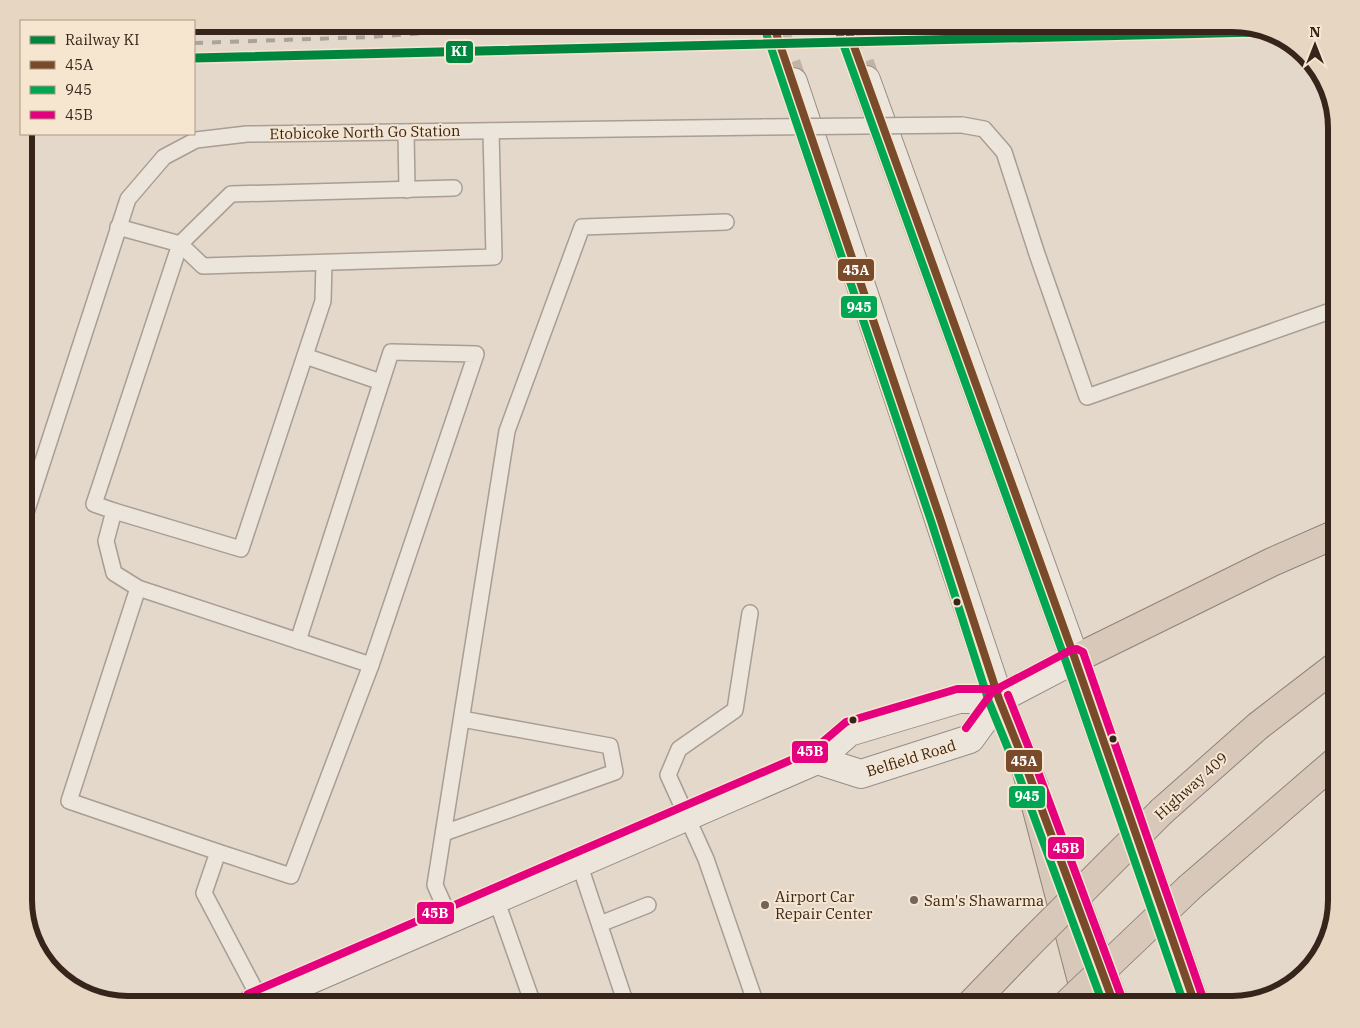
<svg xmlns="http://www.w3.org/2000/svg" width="1360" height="1028" font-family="'IBM Plex Serif',serif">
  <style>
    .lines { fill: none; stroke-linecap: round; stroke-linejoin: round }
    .secondary-tunnel { stroke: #c1b4a7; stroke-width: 28; stroke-dasharray: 28 14; stroke-linecap: butt }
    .service-casing { stroke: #a99d94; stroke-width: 18 }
    .secondary-casing { stroke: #988d84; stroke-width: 30 }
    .motorway-casing { stroke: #8e837a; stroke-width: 30 }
    .service { stroke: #ece5dc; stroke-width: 15 }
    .secondary { stroke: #ece5dc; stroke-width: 28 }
    .motorway { stroke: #d7c8ba; stroke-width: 28 }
    .rail { stroke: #aba39c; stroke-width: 4; stroke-dasharray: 9 9; stroke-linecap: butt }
    .service-bridge-casing { stroke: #a99d94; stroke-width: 18; stroke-linecap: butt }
    .motorway-bridge-casing { stroke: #8e837a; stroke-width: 30; stroke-linecap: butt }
    .service-bridge { stroke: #ece5dc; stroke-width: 15 }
    .motorway-bridge { stroke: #d7c8ba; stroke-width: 28 }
    .bus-1-casing { stroke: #f6e5cf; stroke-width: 11 }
    .bus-2-casing { stroke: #f6e5cf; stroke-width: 11 }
    .bus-3-casing { stroke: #f6e5cf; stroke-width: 11 }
    .bus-1 { stroke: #7a4b2a; stroke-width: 8 }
    .bus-2 { stroke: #00a651; stroke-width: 8 }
    .bus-3 { stroke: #e5007d; stroke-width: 8 }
    .rail-1-casing { stroke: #f6e5cf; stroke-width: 12 }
    .rail-1 { stroke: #00853f; stroke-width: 9 }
    .bus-dot { fill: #37251c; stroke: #f6e5cf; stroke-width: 2 }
    .poi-dot { fill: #746459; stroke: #f6e5cf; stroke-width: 2 }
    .labels { text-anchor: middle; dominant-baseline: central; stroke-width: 4; stroke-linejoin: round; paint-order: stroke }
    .street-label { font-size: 15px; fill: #37251c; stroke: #f6e5cf }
    .poi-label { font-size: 15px; fill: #37251c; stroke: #f6e5cf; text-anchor: start }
    .rim { fill: none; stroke: #37251c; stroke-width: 6 }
    .line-badge { stroke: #f6e5cf; stroke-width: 2 }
    .badge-label { font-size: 14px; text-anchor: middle; font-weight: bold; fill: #fff }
  </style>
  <rect width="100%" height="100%" fill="#e4d8ca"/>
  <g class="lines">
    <g class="secondary-tunnel">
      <polyline points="773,24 793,82"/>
      <polyline points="846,24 866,80"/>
    </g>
    <defs>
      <g id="service">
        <polyline points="962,125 984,129 1004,152 1037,254 1087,397 1336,309"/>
        <polyline points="406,132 407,190"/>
        <polyline points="118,227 180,244 203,266 494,257 491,131"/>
        <polyline points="305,356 381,382"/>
        <polyline points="114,511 241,549 323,301 324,263"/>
        <polyline points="24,519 128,199 164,157 196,140 247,134 766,127"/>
        <polyline points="138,588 371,665 291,876 218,852"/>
        <polyline points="750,613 735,710 679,749 668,775 706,859 756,1004"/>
        <polyline points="298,641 391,352 476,354 371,665"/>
        <polyline points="444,833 615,772 610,746 462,719"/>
        <polyline points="579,863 626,1004"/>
        <polyline points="496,899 533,1004"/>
        <polyline points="450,919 435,885 507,431 582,227 726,222"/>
        <polyline points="600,924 648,905"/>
        <polyline points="261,1001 204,893 218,852 69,801 138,588 114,573 106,541 114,511 94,504 180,244 231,194 454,188"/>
      </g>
      <g id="secondary">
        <polyline points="866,80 1075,659 1195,1004"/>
        <polyline points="793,82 999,699 1034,787"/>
        <polyline points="817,760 861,774 970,739 999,699 1075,659"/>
        <polyline points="1067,877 1114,1004"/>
        <polyline points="251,1004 261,1001 817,760 849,732 959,699 999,699"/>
      </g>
      <g id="motorway">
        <polyline points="1075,659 1272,562 1336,534"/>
        <polyline points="1025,764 1088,1004"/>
        <polyline points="1162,811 1258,726 1336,666"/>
        <polyline points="1190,887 1336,761"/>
        <polyline points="971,1004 1026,947"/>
      </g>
    </defs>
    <use href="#service" class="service-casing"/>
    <use href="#secondary" class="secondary-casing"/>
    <use href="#motorway" class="motorway-casing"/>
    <use href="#service" class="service"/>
    <use href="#secondary" class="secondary"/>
    <use href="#motorway" class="motorway"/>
    <polyline class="rail" points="194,43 369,37 428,33 496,24"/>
    <defs>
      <polyline id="service-bridge" points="766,127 962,125"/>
      <g id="motorway-bridge">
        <polyline points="1026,947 1162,811"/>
        <polyline points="1067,1004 1190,887"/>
      </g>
    </defs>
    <use href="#service-bridge" class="service-bridge-casing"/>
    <use href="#motorway-bridge" class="motorway-bridge-casing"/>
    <use href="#service-bridge" class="service-bridge"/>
    <use href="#motorway-bridge" class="motorway-bridge"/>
    <defs>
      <g id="bus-1">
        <polyline points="773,24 940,518 999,699 1025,764 1114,1004"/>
        <polyline points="846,24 1075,659 1195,1004"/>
      </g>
      <g id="bus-2">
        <polyline points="764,27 931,521 989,702 1016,768 1103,1004"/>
        <polyline points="837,27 1066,662 1184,1004"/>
      </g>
      <g id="bus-3">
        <polyline points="1008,695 1034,761 1123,1001"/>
        <polyline points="966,728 993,691 1071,650 1077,649 1083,652 1204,1001"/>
        <polyline points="248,994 812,751 846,722 957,689 999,689"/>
      </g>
    </defs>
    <use href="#bus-1" class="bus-1-casing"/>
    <use href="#bus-2" class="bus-2-casing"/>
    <use href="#bus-3" class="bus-3-casing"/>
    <use href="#bus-1" class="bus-1"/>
    <use href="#bus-2" class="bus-2"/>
    <use href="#bus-3" class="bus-3"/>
    <defs>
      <polyline id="rail-1" points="194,58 1256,32"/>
    </defs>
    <use href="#rail-1" class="rail-1-casing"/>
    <use href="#rail-1" class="rail-1"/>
  </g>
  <g class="bus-dot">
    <circle cx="957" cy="602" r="4.5"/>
    <circle cx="853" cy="720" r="4.5"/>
    <circle cx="1113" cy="739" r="4.5"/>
  </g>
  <g class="poi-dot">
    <circle cx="914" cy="900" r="5"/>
    <circle cx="765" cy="905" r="5"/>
  </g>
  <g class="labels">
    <g class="street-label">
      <text transform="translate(365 132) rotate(-1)">Etobicoke North Go Station</text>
      <text transform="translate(911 758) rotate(-17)">Belfield Road</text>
      <text transform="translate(1191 786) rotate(-42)">Highway 409</text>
    </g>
    <g class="poi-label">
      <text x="775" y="896">Airport Car<tspan x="775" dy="17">Repair Center</tspan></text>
      <text x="924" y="900">Sam's Shawarma</text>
    </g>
  </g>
  <path d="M0 0H1360V1028H0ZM128 32H1232A96 96 0 0 1 1328 128V900A96 96 0 0 1 1232 996H128A96 96 0 0 1 32 900V128A96 96 0 0 1 128 32Z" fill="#e7d6c1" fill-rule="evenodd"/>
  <path class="rim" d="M128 32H1232A96 96 0 0 1 1328 128V900A96 96 0 0 1 1232 996H128A96 96 0 0 1 32 900V128A96 96 0 0 1 128 32Z"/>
  <g class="line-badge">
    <rect x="445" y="40" width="29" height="24" rx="5" fill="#00853f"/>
    <rect x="837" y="258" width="38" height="24" rx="5" fill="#7a4b2a"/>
    <rect x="840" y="295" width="38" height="24" rx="5" fill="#00a651"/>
    <rect x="791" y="740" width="38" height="24" rx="5" fill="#e5007d"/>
    <rect x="1005" y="749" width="38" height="24" rx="5" fill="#7a4b2a"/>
    <rect x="1008" y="785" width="38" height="24" rx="5" fill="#00a651"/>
    <rect x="1047" y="836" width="38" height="24" rx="5" fill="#e5007d"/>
    <rect x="416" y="901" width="39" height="24" rx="5" fill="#e5007d"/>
  </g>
  <g class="badge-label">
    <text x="459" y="56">KI</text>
    <text x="856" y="275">45A</text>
    <text x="859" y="312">945</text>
    <text x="810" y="756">45B</text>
    <text x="1024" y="766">45A</text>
    <text x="1027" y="801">945</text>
    <text x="1066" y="853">45B</text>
    <text x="435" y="918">45B</text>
  </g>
  <rect x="20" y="20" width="175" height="115" fill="#f6e5cf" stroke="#aa9887"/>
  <rect x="30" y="36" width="25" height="8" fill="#00853f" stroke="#aa9887"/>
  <text x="65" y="45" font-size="15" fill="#37251c">Railway KI</text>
  <rect x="30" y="61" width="25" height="8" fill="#7a4b2a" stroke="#aa9887"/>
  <text x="65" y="70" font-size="15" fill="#37251c">45A</text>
  <rect x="30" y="86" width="25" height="8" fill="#00a651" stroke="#aa9887"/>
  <text x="65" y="95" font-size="15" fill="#37251c">945</text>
  <rect x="30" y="111" width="25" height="8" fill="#e5007d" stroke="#aa9887"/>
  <text x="65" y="120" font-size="15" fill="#37251c">45B</text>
  <g transform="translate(1315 45)" stroke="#f6e5cf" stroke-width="4" paint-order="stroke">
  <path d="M0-4L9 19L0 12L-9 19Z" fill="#37251c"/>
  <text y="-8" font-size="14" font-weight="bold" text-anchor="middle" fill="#37251c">N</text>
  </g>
</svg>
